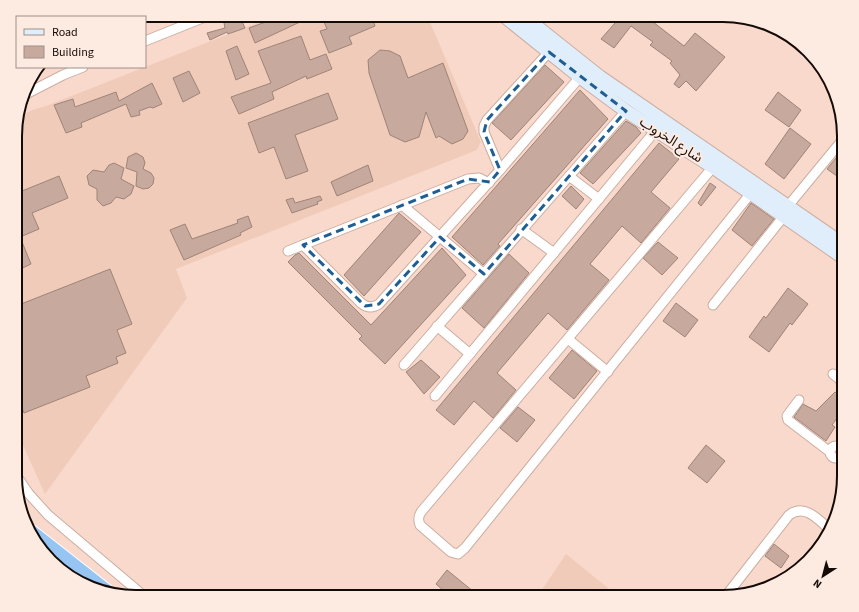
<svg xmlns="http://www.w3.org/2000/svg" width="859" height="612" font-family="'Source Sans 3','Noto Sans Arabic',sans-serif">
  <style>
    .built { fill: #f1cbba }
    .building { fill: #c7aa9d; stroke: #9f8377 }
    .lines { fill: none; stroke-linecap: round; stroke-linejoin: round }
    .minor-casing { stroke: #ccaea1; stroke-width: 11 }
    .secondary-casing { stroke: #ccaea1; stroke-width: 15 }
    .motorway-casing { stroke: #fff; stroke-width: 19 }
    .minor { stroke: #fff; stroke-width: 9 }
    .secondary { stroke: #e0eefb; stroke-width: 13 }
    .motorway { stroke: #96c5f3; stroke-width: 17 }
    .marked { fill: none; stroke: #1f5e94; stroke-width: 3; stroke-dasharray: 8 5; stroke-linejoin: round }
    .labels { text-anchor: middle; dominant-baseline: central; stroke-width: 4; stroke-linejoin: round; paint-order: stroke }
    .street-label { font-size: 14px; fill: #140a06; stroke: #fdeae1 }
    .rim { fill: none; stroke: #140a06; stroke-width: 2 }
  </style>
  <rect width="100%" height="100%" fill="#f9d9cc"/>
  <g class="built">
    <polygon points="277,15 427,15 481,142 477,150 176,269 187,298 45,494 16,430 16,119 32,110 46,106"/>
    <polygon points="566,554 619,597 537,597"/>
  </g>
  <g class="building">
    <polygon points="239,15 245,28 228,34 227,32 210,40 207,33 225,28 224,23"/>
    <polygon points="285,15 315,15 255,43 249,28"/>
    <polygon points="321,15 384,15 384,16 373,20 375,26 349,37 352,44 329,53 320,31 327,29"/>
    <polygon points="622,15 644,15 684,46 695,33 725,57 696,91 686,81 679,88 674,84 680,75 670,63 672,61 650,45 653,42 631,26 614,48 601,39"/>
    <polygon points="301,36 310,60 326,54 332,69 307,79 306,76 272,92 274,99 239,114 231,97 271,83 258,51"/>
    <polygon points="237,46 249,74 236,80 226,51"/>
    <polygon points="380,50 390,51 400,56 408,78 443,63 468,131 463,139 452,144 439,136 436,138 426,112 419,137 405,142 390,135 369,73 368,60"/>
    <polygon points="545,65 564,82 511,140 492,123"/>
    <polygon points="189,71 200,93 183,102 173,78"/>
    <polygon points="152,83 162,104 153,108 150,107 139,111 140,115 131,117 126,104 81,123 82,127 66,133 54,105 73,99 75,107 116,92 119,101"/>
    <polygon points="580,90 608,119 498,244 500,246 483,265 452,237"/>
    <polygon points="778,92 801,110 789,127 765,110"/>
    <polygon points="328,93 338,119 295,135 308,171 286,179 274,147 259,153 248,123"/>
    <polygon points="626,121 636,127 641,133 593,184 580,173"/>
    <polygon points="790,128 811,144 784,179 765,164"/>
    <polygon points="659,143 679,159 651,192 670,208 641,243 622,226 590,264 609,280 567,330 548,313 497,373 516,390 493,418 474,401 454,425 436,410"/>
    <polygon points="844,148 844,181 827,169"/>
    <polygon points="136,153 143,157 145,163 143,169 151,173 154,178 153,184 149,188 143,189 136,186 137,172 126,168 128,157"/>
    <polygon points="114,163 124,168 121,179 134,186 131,194 124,199 116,197 111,203 103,206 97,200 97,189 89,185 87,176 93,170 104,172 109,165"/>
    <polygon points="368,165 373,181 337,196 331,182"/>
    <polygon points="16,176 22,191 59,176 68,198 32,213 39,229 20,237 31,264 16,271"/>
    <polygon points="710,183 716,187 701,206 698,203"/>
    <polygon points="571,186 584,199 576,209 562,196"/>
    <polygon points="320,196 322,200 317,202 318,204 292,213 286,200 293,198 295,203"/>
    <polygon points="751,203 774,219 752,246 732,230"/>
    <polygon points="399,213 421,232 364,296 344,275"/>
    <polygon points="248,216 252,227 240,233 241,235 184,260 170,230 185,224 192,239 238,223 237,220"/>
    <polygon points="658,242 678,258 662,275 643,258"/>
    <polygon points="442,248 466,275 385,364 359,339 362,336 288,262 295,255 299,253 371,325"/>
    <polygon points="509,254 529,273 484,328 462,308"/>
    <polygon points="110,269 132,324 117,330 126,353 116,357 118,363 86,376 90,387 24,413 16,393 16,306"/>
    <polygon points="788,288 808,304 792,325 790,323 769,352 749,337 764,316 766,318"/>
    <polygon points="676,303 698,320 685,337 663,321"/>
    <polygon points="572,350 597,371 574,399 549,378"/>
    <polygon points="421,360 440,377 424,394 406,372"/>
    <polygon points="835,392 844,398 844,409 832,425 835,427 826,441 794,417 803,404 816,411"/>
    <polygon points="518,407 535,420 517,442 500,428"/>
    <polygon points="706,445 725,461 707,483 688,468"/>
    <polygon points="774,544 789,556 781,568 765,556"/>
    <polygon points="447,570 474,592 470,597 451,597 436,584"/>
    <polygon points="572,589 582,597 566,597"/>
  </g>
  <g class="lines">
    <defs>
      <g id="minor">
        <polyline points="145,41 210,15"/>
        <polyline points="24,95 63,75 83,67"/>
        <path d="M713 167 421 512C418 517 418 520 420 525L451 552 458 554 465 548 751 193"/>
        <polyline points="500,170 484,132 484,126 487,120 549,52"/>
        <polyline points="569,176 599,199"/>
        <polyline points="402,205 484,274"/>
        <polyline points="788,206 844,138"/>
        <polyline points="521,229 554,253"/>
        <path d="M303 245 361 303C367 308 373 308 379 304L500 170 580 77"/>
        <polyline points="288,251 468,179 479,178 489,183"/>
        <polyline points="713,305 784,216"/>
        <polyline points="437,326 470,354"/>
        <polyline points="568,339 608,372"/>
        <polyline points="404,365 626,111"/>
        <polyline points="833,374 844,383"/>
        <polyline points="435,396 656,130"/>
        <polyline points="799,400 787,416 788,420 830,452"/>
        <circle cx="836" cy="452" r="6"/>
        <polyline points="16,475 29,494 48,515 145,597"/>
        <path d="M725 597 789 515C805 503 819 520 830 530"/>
      </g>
      <g id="secondary">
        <polyline points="503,15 580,77 626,111 713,167 844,258"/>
        <polyline points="522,15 600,77 844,245"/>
      </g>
      <polyline id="motorway" points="30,533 105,592"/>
    </defs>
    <use href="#minor" class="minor-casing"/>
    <use href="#secondary" class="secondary-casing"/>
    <use href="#motorway" class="motorway-casing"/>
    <use href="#minor" class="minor"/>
    <use href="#secondary" class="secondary"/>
    <use href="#motorway" class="motorway"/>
  </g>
  <path class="marked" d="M549 52 626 111 484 274 440 237 379 304 365 306 303 245 468 179 490 182 500 170 484 132 487 120Z"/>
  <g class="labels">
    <g class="street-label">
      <text transform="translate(671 140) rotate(33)">شارع الخروب</text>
    </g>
  </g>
  <path d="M0 0H859V612H0ZM136 22H723A114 114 0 0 1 837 136V476A114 114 0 0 1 723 590H136A114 114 0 0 1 22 476V136A114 114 0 0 1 136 22Z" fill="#fdeae1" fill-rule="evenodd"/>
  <path class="rim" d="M136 22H723A114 114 0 0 1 837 136V476A114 114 0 0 1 723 590H136A114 114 0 0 1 22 476V136A114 114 0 0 1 136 22Z"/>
  <rect x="16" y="16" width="130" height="52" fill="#fdeae1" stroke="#a09089"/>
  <rect x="24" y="29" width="20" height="6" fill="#e0eefb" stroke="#a09089"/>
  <text x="52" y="36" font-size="12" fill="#140a06">Road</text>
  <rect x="24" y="46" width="20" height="12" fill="#c7aa9d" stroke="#a09089"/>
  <text x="52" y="56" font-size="12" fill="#140a06">Building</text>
  <g transform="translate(823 576) rotate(216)" stroke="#fdeae1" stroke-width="3" paint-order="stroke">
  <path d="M0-3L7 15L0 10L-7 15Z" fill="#140a06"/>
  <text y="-6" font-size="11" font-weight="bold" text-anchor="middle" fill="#140a06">N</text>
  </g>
</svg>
